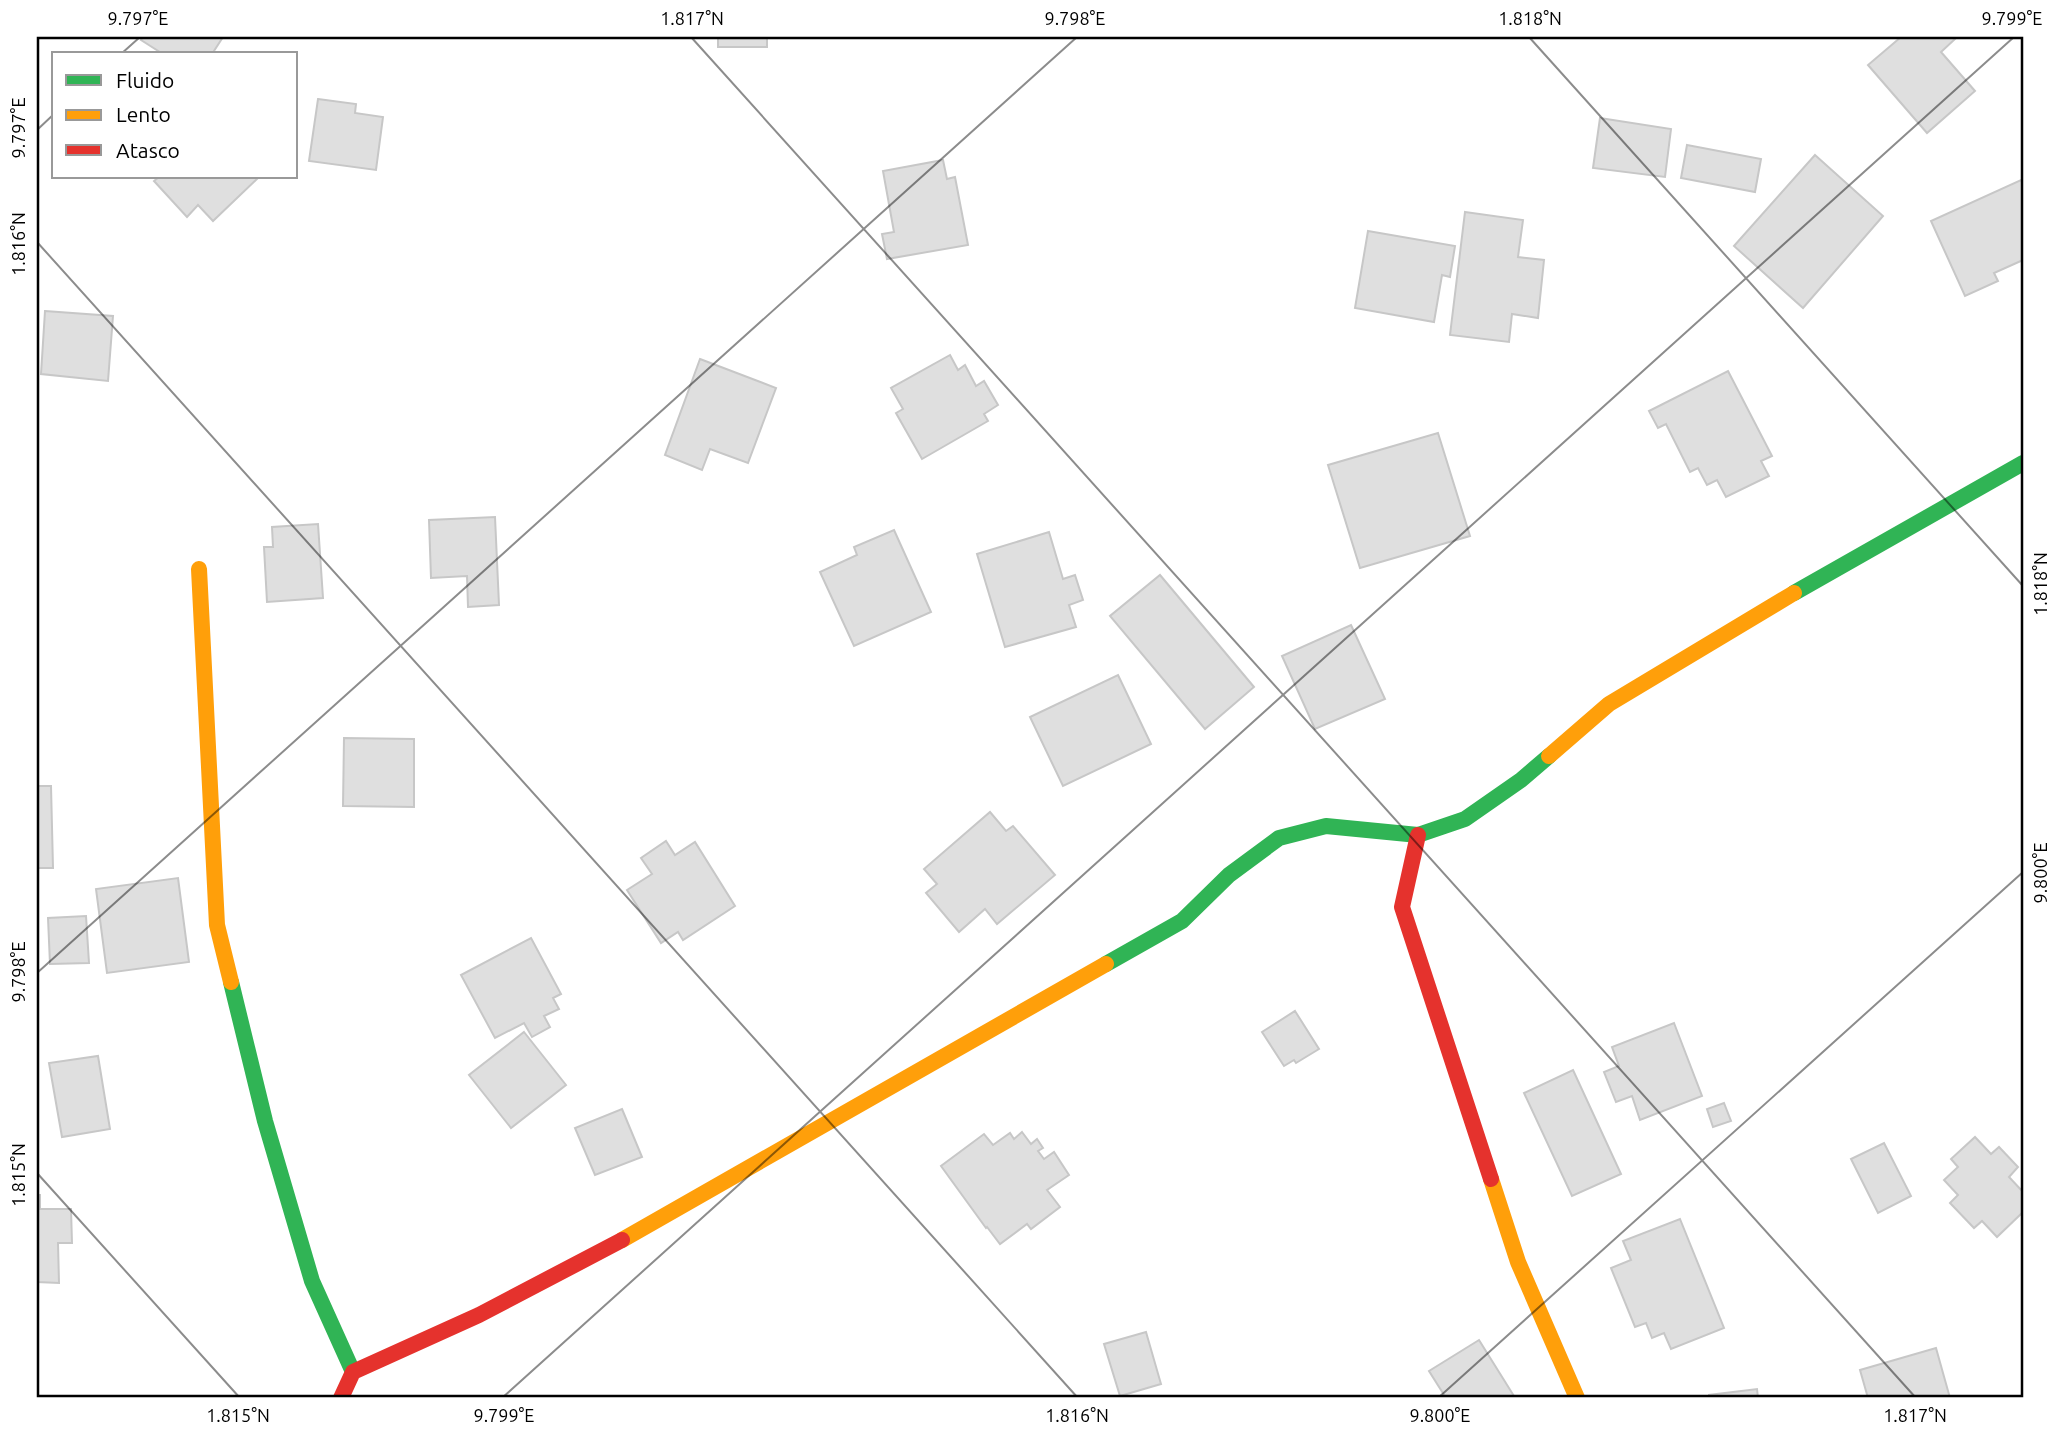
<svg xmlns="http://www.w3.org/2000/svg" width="2060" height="1435" font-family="Ubuntu,sans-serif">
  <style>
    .building { fill: #dfdfdf; stroke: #c7c7c7; stroke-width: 2 }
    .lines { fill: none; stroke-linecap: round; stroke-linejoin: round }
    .fast { stroke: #30b455; stroke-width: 16 }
    .slow { stroke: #ff9f0a; stroke-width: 16 }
    .jam { stroke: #e5322d; stroke-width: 16 }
    .ticks { fill: none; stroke: #000; stroke-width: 2; stroke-opacity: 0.45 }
    .neatline { fill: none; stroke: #000; stroke-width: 2.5 }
    .ticks-label { font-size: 18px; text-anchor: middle; fill: #000 }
  </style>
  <rect width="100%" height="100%" fill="#fff"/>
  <g class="building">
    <polygon points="143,37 223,37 212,54 163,54 141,40"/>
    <rect x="718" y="37" width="49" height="10"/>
    <polygon points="1901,37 1953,37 1955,39 1941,52 1975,91 1927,133 1868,65"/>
    <polygon points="318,99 356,104 355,113 383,117 376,170 309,161"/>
    <polygon points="1600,118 1671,129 1665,177 1593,168"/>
    <polygon points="1687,145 1761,159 1755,192 1681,178"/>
    <polygon points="1815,155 1883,216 1803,308 1734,246"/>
    <polygon points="943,160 947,179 955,177 968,245 887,259 882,234 894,232 883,171"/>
    <polygon points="159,177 259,177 213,221 198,205 187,217 154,181"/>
    <polygon points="2021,180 2023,185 2023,260 1994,273 1998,281 1965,296 1931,221"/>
    <polygon points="1465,212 1523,220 1518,257 1544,260 1538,318 1512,314 1509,342 1450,335"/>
    <polygon points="1368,231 1455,246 1450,277 1442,275 1434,322 1355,308"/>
    <polygon points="45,311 113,316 108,381 41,374"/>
    <polygon points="950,355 958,370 965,365 976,386 984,381 998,405 984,414 988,421 922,459 896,413 903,409 891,388"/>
    <polygon points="700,359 776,388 748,463 710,449 702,470 665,455"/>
    <polygon points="1728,371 1772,456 1761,461 1769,476 1726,497 1717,480 1707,485 1698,468 1690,472 1666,424 1658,428 1649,411"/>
    <polygon points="1438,433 1470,536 1360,568 1328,465"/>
    <polygon points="495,517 499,605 468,607 467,576 431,578 429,520"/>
    <polygon points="318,524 323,598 267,602 264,547 273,547 272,527"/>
    <polygon points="894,530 931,612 854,646 820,572 857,555 854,547"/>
    <polygon points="1049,532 1063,579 1075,575 1083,600 1069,605 1076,627 1005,647 977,554"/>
    <polygon points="1160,575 1254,687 1205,729 1110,616"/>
    <polygon points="1351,625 1385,699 1315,729 1282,656"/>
    <polygon points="1118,675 1151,744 1063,786 1030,717"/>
    <polygon points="344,738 414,739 414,807 343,806"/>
    <polygon points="37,786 51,786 53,868 37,868"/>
    <polygon points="990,812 1006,831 1013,826 1055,875 997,924 985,909 959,932 926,893 937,884 924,869"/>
    <polygon points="666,841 675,855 695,842 735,906 683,940 678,932 661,943 627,890 652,874 641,858"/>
    <polygon points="178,878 189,962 107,973 96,889"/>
    <polygon points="86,916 89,963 50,964 48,918"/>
    <polygon points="531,938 561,994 553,998 559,1009 544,1016 550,1027 532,1037 524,1023 495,1038 461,975"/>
    <polygon points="1295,1011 1319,1049 1296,1063 1294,1060 1284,1066 1262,1032"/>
    <polygon points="1674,1023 1702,1096 1640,1120 1632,1096 1616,1102 1604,1072 1619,1066 1612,1047"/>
    <polygon points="524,1032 566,1085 511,1128 469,1075"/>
    <polygon points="98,1056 110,1129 62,1137 49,1063"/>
    <polygon points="1573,1070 1621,1174 1572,1196 1524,1093"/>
    <polygon points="1724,1103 1731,1121 1713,1127 1707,1109"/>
    <polygon points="622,1109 642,1157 595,1175 575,1128"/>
    <polygon points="1022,1132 1031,1144 1037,1139 1043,1148 1038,1151 1044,1159 1054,1152 1069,1175 1047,1190 1060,1207 1031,1229 1027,1224 1000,1244 987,1227 986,1228 941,1166 984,1134 993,1145 1010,1133 1014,1139"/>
    <polygon points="1975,1137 1991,1154 1999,1147 2018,1167 2009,1177 2023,1192 2023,1212 1997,1237 1982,1221 1974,1228 1950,1203 1958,1195 1944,1180 1958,1167 1951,1159"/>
    <polygon points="1884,1143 1911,1196 1878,1213 1851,1159"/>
    <polygon points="37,1195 40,1195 40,1209 71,1209 72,1243 58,1243 59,1283 37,1282"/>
    <polygon points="1680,1219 1724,1328 1671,1349 1664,1333 1652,1338 1646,1323 1635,1327 1611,1268 1631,1260 1623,1241"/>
    <polygon points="1146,1332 1161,1384 1120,1396 1104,1344"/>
    <polygon points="1479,1340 1514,1396 1510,1398 1446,1398 1429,1371"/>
    <polygon points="1936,1348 1950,1398 1868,1398 1860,1370"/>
    <polygon points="1757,1389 1758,1398 1709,1398 1709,1395"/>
  </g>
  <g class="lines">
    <g class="fast">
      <polyline points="1794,593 2023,463"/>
      <polyline points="1106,964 1182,921 1229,875 1279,838 1326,826 1418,835 1465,819 1521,780 1549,756"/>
      <polyline points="231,982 265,1121 312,1281 353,1372"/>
    </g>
    <g class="slow">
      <polyline points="199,569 217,925 231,982"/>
      <polyline points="1549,756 1609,704 1794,593"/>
      <polyline points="1491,1179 1518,1262 1577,1398"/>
      <polyline points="622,1240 1106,964"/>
    </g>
    <g class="jam">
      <polyline points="1418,835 1402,907 1491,1179"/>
      <polyline points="341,1398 353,1372 479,1315 622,1240"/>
    </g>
  </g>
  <path class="ticks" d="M691 37 1916 1398M1529 37 2023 586M121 54 140 37M37 130 54 114M37 242 1078 1398M37 973 1077 37M37 1173 240 1398M502 1398 2014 37M1438 1398 2023 872"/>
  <rect width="2060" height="1435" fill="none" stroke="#ffffff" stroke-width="77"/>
  <rect x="52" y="52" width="245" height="126" fill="#ffffff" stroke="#999999" stroke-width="2"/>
  <rect x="66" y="75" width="35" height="10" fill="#30b455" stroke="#999999" stroke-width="2"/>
  <text x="116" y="88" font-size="21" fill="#000000">Fluido</text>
  <rect x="66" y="110" width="35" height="10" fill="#ff9f0a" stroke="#999999" stroke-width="2"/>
  <text x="116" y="122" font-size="21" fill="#000000">Lento</text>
  <rect x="66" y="145" width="35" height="10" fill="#e5322d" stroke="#999999" stroke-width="2"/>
  <text x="116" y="158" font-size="21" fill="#000000">Atasco</text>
  <rect x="38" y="38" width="1984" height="1358" class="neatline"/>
  <g class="ticks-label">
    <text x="138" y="25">9.797°E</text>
    <text x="692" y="25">1.817°N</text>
    <text x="1075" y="25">9.798°E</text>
    <text x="1530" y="25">1.818°N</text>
    <text x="2012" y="25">9.799°E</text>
    <text transform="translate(19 128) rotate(-90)" y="6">9.797°E</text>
    <text transform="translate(19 244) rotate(-90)" y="6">1.816°N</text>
    <text transform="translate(2041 584) rotate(-90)" y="6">1.818°N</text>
    <text transform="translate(2041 873) rotate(-90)" y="6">9.800°E</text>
    <text transform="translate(19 972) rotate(-90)" y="6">9.798°E</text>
    <text transform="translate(19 1175) rotate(-90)" y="6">1.815°N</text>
    <text x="238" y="1422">1.815°N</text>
    <text x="504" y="1422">9.799°E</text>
    <text x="1077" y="1422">1.816°N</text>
    <text x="1440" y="1422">9.800°E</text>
    <text x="1915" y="1422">1.817°N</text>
  </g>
</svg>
